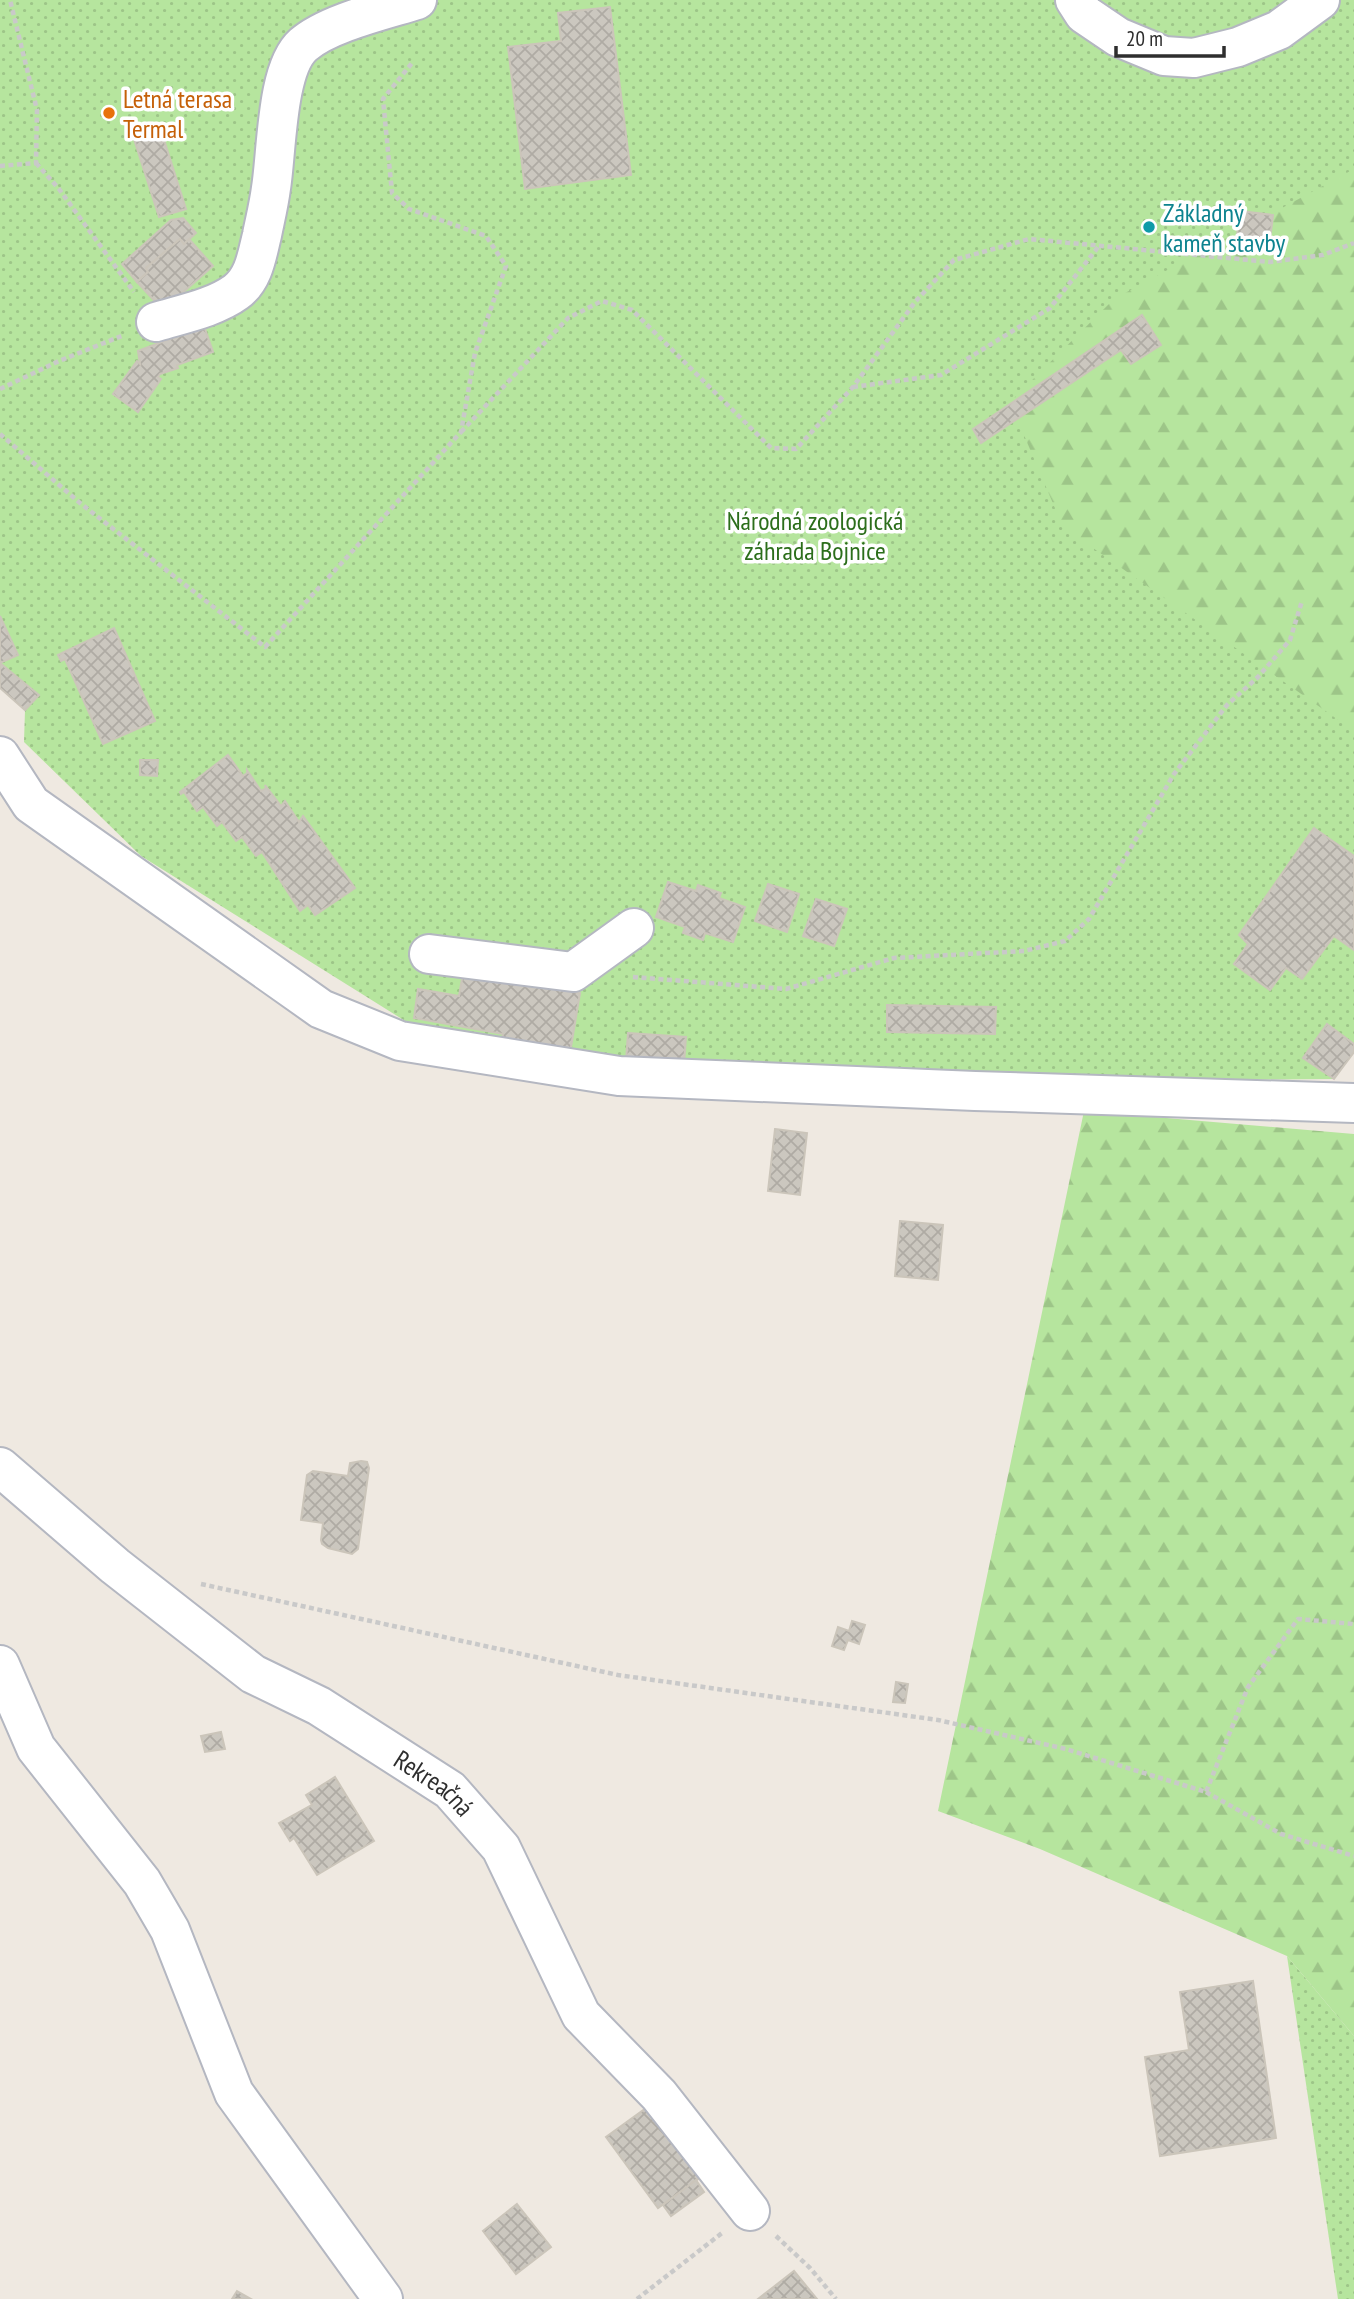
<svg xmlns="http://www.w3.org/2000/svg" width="1354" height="2299" font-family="'PT Sans Narrow',sans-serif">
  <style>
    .grass { fill: url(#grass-dots) }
    .forest { fill: url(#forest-firs) }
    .building { fill: url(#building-cross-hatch); stroke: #cbc5ba; stroke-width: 2 }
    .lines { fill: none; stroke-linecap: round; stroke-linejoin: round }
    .minor-casing { stroke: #b4b7c1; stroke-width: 42 }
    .path { stroke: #c9c9c9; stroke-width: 4.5; stroke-dasharray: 5 3.5; stroke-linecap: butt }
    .minor { stroke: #fff; stroke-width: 38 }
    .food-dot { fill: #e8710a; stroke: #fff; stroke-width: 2.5 }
    .culture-dot { fill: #0f9aa8; stroke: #fff; stroke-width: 2.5 }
    .labels { text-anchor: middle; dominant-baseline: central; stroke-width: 7; stroke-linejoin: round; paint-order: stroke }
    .food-label { font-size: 26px; fill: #c56008; stroke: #fff; text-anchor: start }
    .culture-label { font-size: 26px; fill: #0d838f; stroke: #fff; text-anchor: start }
    .park-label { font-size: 26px; fill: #2c6e1b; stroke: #fff }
    .street-label { font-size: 26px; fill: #2e2e2e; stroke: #fff }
  </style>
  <defs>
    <pattern id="grass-dots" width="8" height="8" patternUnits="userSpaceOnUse" patternTransform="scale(1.75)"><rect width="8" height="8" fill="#b6e59e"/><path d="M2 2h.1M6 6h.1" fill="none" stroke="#9dc588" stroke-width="1.8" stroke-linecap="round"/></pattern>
    <pattern id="forest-firs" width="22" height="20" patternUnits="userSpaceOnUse" patternTransform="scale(1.75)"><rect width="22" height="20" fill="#b6e59e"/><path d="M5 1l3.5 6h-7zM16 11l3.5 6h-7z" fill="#9dc588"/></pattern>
    <pattern id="building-cross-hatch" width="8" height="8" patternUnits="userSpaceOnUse" patternTransform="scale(1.75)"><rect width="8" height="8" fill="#cbc7bf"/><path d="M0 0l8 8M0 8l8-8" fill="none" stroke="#afaba4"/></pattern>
  </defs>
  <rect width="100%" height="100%" fill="#efe9e1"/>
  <g class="grass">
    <polygon points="0,0 1354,0 1354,1052 1334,1079 1026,1082 626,1061 410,1024 141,856 24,742 25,710 0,688"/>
    <polygon points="1287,1956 1354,2036 1354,2299 1338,2299"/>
  </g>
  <g class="forest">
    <polygon points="1354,169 1354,731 1063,527 1010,402 1114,299"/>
    <polygon points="1084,1111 1354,1134 1354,2036 1287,1956 1040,1849 938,1811"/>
  </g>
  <g class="building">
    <polygon points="610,7 631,175 525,189 508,47 561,41 558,13"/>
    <polygon points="159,124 186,209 159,217 132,133"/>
    <polygon points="1240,211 1273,215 1269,248 1236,243"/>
    <polygon points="183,218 196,233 184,244 180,239 146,268 148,272 137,282 122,264 171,220"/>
    <polygon points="180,239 184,244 189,239 213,266 163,310 137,282 148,272 146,268"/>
    <polygon points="1142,315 1161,345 1131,364 1121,350 981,443 973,429"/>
    <polygon points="204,326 213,352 177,365 178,368 160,374 158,377 161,379 138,412 113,394 137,361 140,364 138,351"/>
    <polygon points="0,616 18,655 0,663"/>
    <polygon points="114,628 155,721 103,744 65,659 61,661 58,655"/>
    <polygon points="0,663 39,695 25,710 0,688"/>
    <polygon points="228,755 243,776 247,773 247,770 261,791 266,788 265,785 281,806 285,801 299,822 303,816 355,888 315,915 308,905 300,911 262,852 256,856 242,837 236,841 222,822 217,826 203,807 197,811 184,792 181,794 180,792"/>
    <polygon points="140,760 158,760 157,776 140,775"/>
    <polygon points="1314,828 1354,856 1354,950 1334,936 1302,979 1286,968 1270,990 1234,964 1248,944 1239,935"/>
    <polygon points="668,882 696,891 698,885 721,893 719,898 745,907 733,942 705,933 703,940 683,933 685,927 656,917"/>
    <polygon points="768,884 799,894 787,932 755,921"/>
    <polygon points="816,899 847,909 834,946 803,936"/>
    <polygon points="463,973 580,993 570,1053 502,1041 503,1034 414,1018 418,989 459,996"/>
    <polygon points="887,1005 996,1007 995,1034 887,1032"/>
    <polygon points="1327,1024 1354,1044 1354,1052 1334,1079 1303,1058"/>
    <polygon points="628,1033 686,1037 684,1064 626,1061"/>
    <polygon points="775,1129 807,1133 800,1195 768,1191"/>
    <polygon points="900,1221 943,1225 938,1280 895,1276"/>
    <polygon points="361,1461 367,1462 369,1468 358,1549 352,1554 328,1548 322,1544 321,1540 323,1523 301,1520 307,1475 313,1471 348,1476 350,1463"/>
    <polygon points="852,1621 865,1625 859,1644 848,1640 844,1650 832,1646 838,1627 849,1631"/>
    <polygon points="896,1682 908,1684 905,1703 893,1702"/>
    <polygon points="221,1732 225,1749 205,1752 201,1736"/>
    <polygon points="335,1777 374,1841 317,1875 294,1838 290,1841 279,1823 312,1805 306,1795"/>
    <polygon points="1253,1981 1276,2138 1160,2156 1145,2057 1189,2050 1180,1992"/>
    <polygon points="649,2106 701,2177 658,2208 606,2137"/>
    <polygon points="696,2180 704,2192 671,2216 663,2205"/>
    <polygon points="517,2204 551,2247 516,2274 483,2231"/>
    <polygon points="794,2271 817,2299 758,2299"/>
    <polygon points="237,2291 251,2299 232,2299"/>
  </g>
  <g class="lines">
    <defs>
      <g id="minor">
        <polyline points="1075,0 1084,14 1118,37 1164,56 1194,58 1238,47 1279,30 1320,0"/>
        <path d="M156 322C182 314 214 308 236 292 254 279 257 255 262 235 265 220 269 204 271 188 277 151 276 69 303 45 328 23 385 10 417 0"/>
        <polyline points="0,756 31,804 321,1009 400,1041 619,1076 975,1091 1354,1103"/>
        <polyline points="429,954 573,972 634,928"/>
        <path id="s1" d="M0 1467 115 1566 253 1674 319 1706 450 1790 501 1848 581 2015 659 2095 750 2211"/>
        <polyline points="0,1665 36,1748 142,1882 170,1930 234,2093 383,2299"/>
      </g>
    </defs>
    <use href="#minor" class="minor-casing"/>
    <g class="path">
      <polyline points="36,163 59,189 134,292"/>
      <polyline points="0,166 36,163 37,110 10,0"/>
      <polyline points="853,387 941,375 1050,308 1099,246"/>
      <polyline points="0,389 59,361 124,335"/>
      <polyline points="461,432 568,318 602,301 632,310 771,448 796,449 853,387 915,302 954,260 1029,239 1270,262 1323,255 1354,243"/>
      <polyline points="0,434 80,503 265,647 461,432 475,353 506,266 486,236 409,209 392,193 383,99 412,63"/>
      <polyline points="633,977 786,989 894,958 1024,951 1065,941 1089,919 1174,774 1227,705 1258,677 1290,640 1302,601"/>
      <polyline points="201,1584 618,1675 938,1720 1066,1749 1206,1792 1248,1687 1298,1619 1354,1624"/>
      <polyline points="1206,1792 1281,1834 1354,1856"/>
      <polyline points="776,2236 810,2268 836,2299"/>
      <polyline points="637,2299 722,2233"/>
    </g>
    <use href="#minor" class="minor"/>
  </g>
  <circle class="food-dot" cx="109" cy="113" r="7"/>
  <circle class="culture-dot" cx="1149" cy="227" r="7"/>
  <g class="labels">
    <g class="food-label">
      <text x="123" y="98">Letná terasa<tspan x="123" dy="30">Termal</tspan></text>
    </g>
    <g class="culture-label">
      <text x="1163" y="212">Základný<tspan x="1163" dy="30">kameň stavby</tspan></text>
    </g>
    <g class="park-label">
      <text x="815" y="520">Národná zoologická<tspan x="815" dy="30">záhrada Bojnice</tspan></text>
    </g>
    <g class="street-label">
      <text stroke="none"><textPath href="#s1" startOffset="539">Rekreačná</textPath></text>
    </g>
  </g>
  <path d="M1116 46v10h108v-10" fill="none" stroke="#2e2e2e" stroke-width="3.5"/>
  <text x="1126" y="46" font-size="21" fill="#2e2e2e" stroke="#ffffff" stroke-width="5" paint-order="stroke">20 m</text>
</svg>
